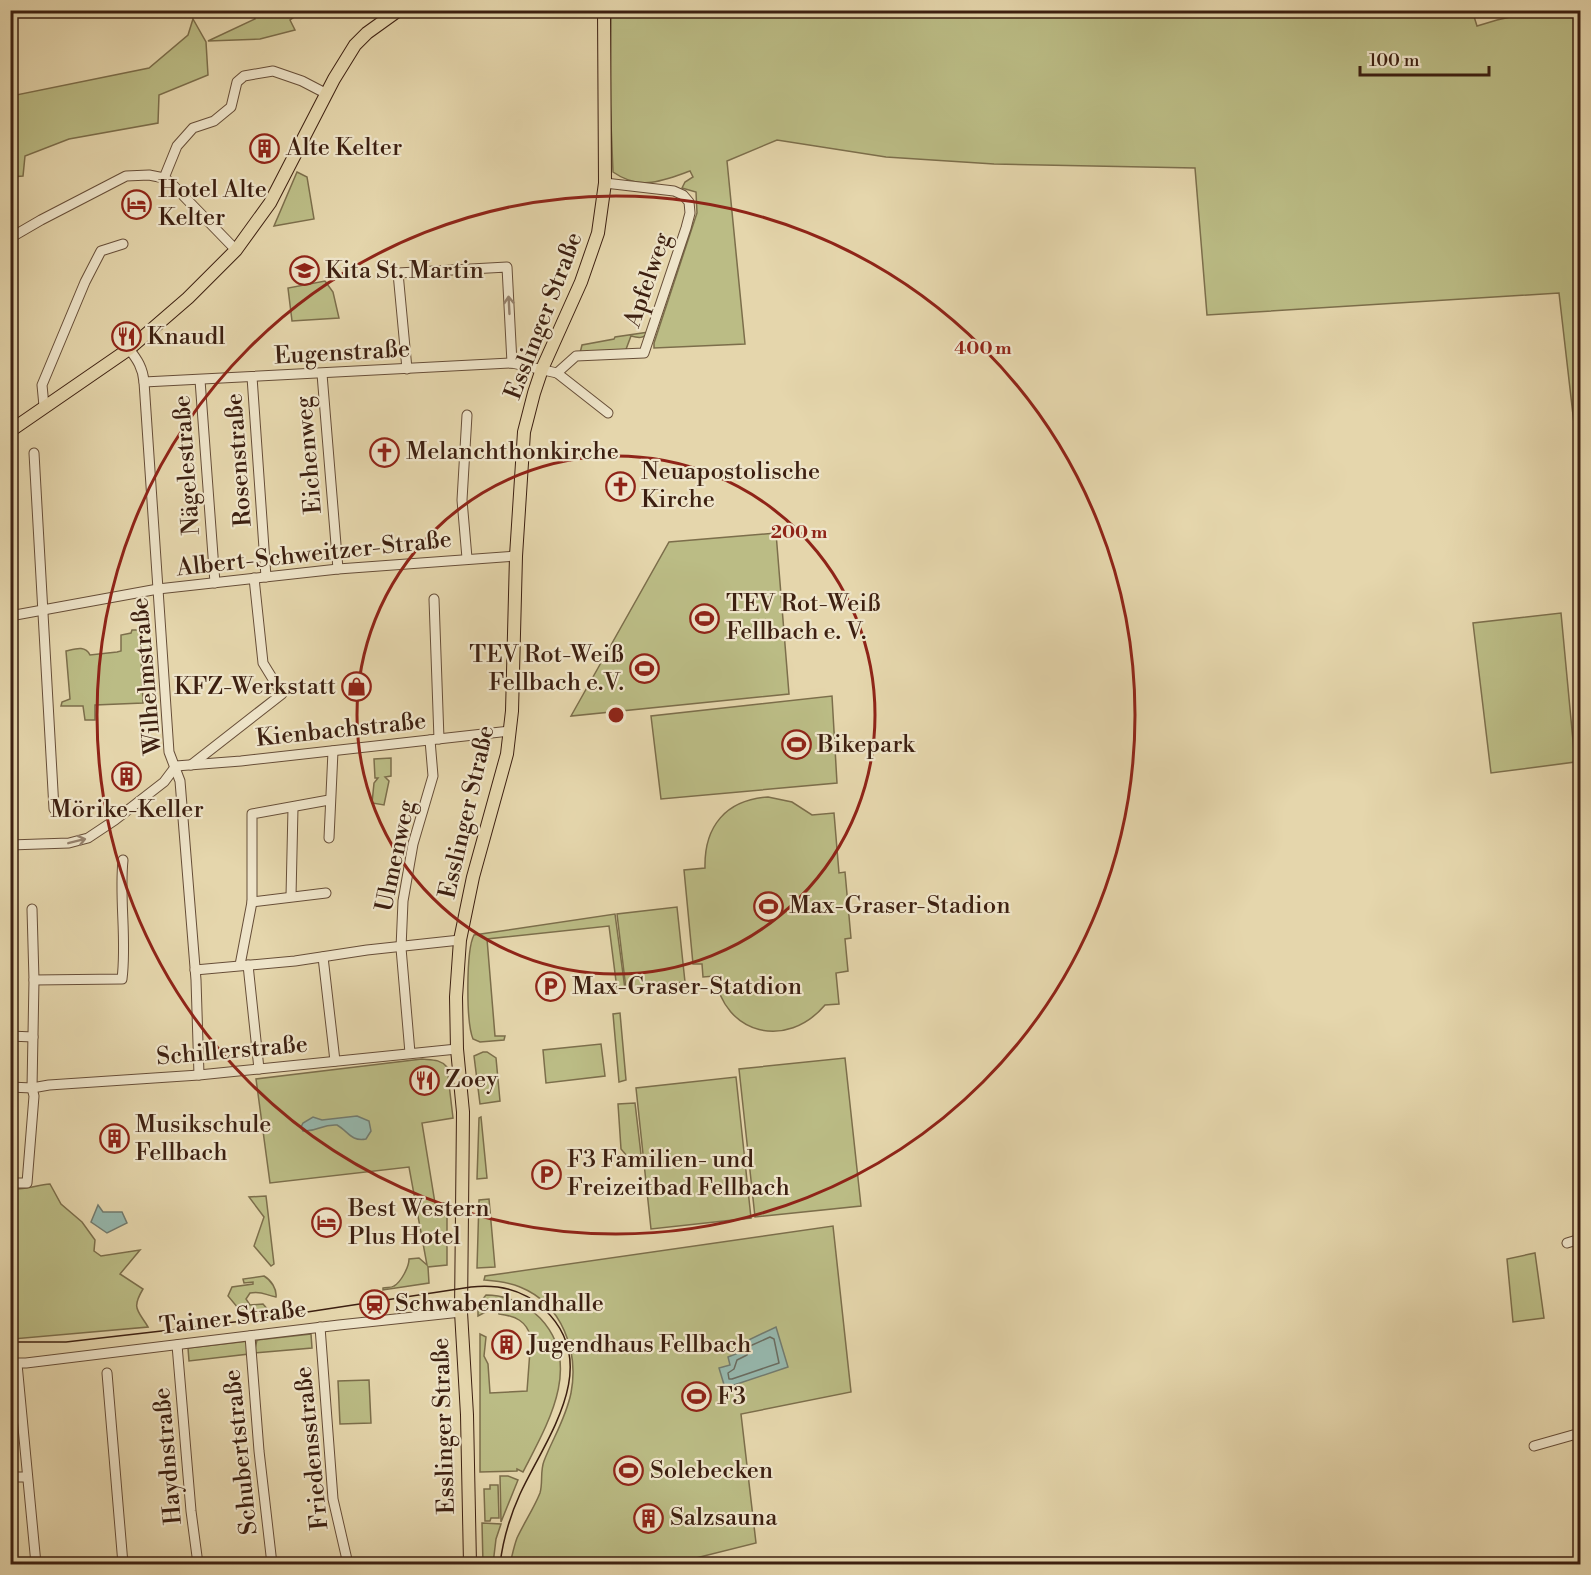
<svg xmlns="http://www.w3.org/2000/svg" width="1591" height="1575" font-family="'Libre Bodoni',serif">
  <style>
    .green { fill: #bbbc85; stroke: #7c6e4b; stroke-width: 1.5 }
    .water { fill: #96b8ae; stroke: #727b6f; stroke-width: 1.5 }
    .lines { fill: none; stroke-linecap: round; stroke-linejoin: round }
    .shore { stroke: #6a6c60; stroke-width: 1.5 }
    .highway-tunnel { stroke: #c3b28d; stroke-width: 14; stroke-dasharray: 14 7; stroke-linecap: butt }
    .minor-casing { stroke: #674e38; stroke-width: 11 }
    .major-casing { stroke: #3d2011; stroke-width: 14 }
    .minor { stroke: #eee4c9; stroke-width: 9 }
    .major { stroke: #e5d6ac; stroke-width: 12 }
    .tram { stroke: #3d2011; stroke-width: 1.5 }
    .oneway { stroke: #96826d }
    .ring { fill: none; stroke: #8f2418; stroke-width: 3 }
    .labels { text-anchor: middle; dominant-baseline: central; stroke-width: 4.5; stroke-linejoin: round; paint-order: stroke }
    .poi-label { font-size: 24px; fill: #3d2011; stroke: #eee4c9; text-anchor: start }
    .street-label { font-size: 24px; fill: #3d2011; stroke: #eee4c9 }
    .centre { fill: #8f2418; stroke: #eee4c9; stroke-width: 3 }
    .ring-label { font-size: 18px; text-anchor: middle; font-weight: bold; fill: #8f2418; stroke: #eee4c9; stroke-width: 4.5; stroke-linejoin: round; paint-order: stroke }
  </style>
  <rect width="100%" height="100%" fill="#e5d6ac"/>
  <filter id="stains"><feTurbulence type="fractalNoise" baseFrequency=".00333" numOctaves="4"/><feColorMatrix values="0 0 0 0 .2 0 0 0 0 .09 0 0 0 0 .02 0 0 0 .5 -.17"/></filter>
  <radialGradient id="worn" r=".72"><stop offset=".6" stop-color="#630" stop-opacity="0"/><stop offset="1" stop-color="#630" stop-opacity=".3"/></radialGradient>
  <g class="green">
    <path d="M1472 10 1477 26 1497 20 1537 11H1580V476L1559 293 1207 315 1195 168 994 164 886 157 777 140 727 161 745 344 654 348V343L697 213 696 192 682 188 685 182 693 177 690 171C662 181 640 191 613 172L610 99 611 11Z"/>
    <polygon points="251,11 303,11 290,20 295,30 260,39 208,41 255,19"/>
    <polygon points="193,19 206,42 208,75 159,95 158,123 69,139 25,156 23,176 11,177 11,96 149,68 188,35"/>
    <polygon points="297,172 307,177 314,219 274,226"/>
    <polygon points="325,281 333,292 339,318 292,321 288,288"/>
    <path d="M649 332C644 339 638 338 631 336L625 352 580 353 582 345 614 339 615 337Z"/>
    <polygon points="776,533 789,694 571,716 669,542"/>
    <polygon points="1561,613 1575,762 1491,773 1473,623"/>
    <path d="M132 630H140L143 703 95 705V720H85L83 706H61L62 702 70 699 66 651C75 649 85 645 90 655L117 652 121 651V635L131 633Z"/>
    <polygon points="832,696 837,783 661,799 651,716"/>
    <polygon points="391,758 391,776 385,777 389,781 384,805 372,803 374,783 378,778 375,778 374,759"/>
    <path d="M768 797 792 802 812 815 834 813 839 873 845 872 851 938 845 939 848 971 836 973 839 1004 825 1005C787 1050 724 1035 715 976L703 977 702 964H693L684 870 705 868C704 826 726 800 768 797Z"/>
    <polygon points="677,907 685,982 626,989 617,914"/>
    <path d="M615 914 625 989H617L609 926 487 939 495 1036H505L504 1040 480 1042 473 1039C466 1022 466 950 474 935Z"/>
    <polygon points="620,1013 626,1080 619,1082 613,1014"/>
    <polygon points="601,1044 605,1076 546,1083 543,1050"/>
    <polygon points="483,1052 487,1052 496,1058 500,1101 480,1104 474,1056"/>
    <polygon points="845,1058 861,1206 755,1217 739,1069"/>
    <path d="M422 1059C432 1060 440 1059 447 1067L453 1118 422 1123 435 1203H447V1265L428 1267 429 1283 383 1290V1288C387 1287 391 1288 394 1286 401 1282 409 1267 409 1259L419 1258 427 1265 409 1167 270 1183 256 1079Z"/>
    <polygon points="736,1077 751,1218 651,1229 636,1088"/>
    <polygon points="635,1103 642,1163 633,1163 621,1149 618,1104"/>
    <polygon points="481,1117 487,1178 477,1179 479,1118"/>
    <path d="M50 1184 61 1204 82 1222 95 1240 94 1251 101 1256 140 1250 120 1274 143 1289C131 1309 138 1310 148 1327L13 1339 14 1329H10V1189C24 1190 37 1185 50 1184Z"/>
    <polygon points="266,1196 274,1264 271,1266 254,1246 264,1217 249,1197"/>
    <polygon points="489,1199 495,1267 477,1268 479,1200"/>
    <path d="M833 1226 851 1392 741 1414 756 1543 672 1564H510C512 1556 514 1546 517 1538 524 1523 534 1508 540 1493 543 1483 540 1471 544 1461 553 1438 566 1418 571 1393 579 1351 562 1304 520 1287 509 1282 496 1281 484 1280L485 1276Z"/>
    <polygon points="1535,1253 1544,1318 1513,1322 1507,1259"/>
    <path d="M264 1276C271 1280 277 1289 276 1297 264 1295 264 1291 250 1293L246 1299 250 1305 263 1304 269 1311 243 1314 228 1296 232 1287 253 1284V1282L244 1283 243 1279Z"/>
    <path d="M486 1295C506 1295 526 1304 540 1318 584 1364 547 1425 523 1472L517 1469V1471L480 1472V1334L486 1337 484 1356 488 1364 490 1393 527 1391 531 1337C526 1321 516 1316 499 1314L497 1306 478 1316V1305Z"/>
    <polygon points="311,1334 312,1348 254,1353 257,1340"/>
    <polygon points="249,1341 249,1354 189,1361 188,1348"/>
    <polygon points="369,1380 371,1423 340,1424 338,1381"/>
    <polygon points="500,1476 508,1476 518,1480 501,1522"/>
    <polygon points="490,1485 498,1485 499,1518 491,1518 490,1521 485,1521 484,1489 490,1489"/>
    <polygon points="482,1523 501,1524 496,1539 493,1564 483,1564"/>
  </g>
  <g class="water">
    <path d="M357 1116 369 1121 371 1131 366 1139C351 1142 348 1131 337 1125 321 1124 318 1132 303 1131L301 1127 303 1123 313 1117 322 1120Z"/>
    <polygon points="98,1205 103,1212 122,1212 127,1223 107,1233 91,1222"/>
    <polygon points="776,1327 788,1367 725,1388 719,1368 730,1365 728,1357 743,1351 740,1344"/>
  </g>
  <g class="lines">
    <polygon class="shore" points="770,1337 774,1339 779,1363 732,1379 729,1379 728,1373 734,1369 737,1360 747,1355 750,1346"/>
    <polyline class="highway-tunnel" points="10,11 13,10"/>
    <defs>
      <g id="minor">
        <polyline points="164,178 177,146 193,128 214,121 231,107 237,82 244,76 273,71 302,81 327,94"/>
        <polyline points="10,238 41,220 126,176 149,175 164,178 170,182 236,250"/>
        <path d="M129 349C137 359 143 368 144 382L169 752 180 781 196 980 199 1075"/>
        <polyline points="407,369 398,273 507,267 512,363"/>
        <polyline points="557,373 608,413"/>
        <polyline points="322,374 338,569"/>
        <polyline points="252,377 266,577"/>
        <polyline points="200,380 215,583"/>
        <polyline points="144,382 512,363 557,373 576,356 644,353 686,228 690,213 689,202 683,195 674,191 605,183"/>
        <polyline points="44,406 42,385 85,282 101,251 123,244"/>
        <polyline points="467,415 462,500 467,558"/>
        <polyline points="34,453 54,809"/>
        <polyline points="434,599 439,739"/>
        <polyline points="10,616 158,589 338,569 516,556"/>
        <polyline points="191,765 282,694 263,663 254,578"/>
        <polyline points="329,838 333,751"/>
        <polyline points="10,845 69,843 88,838 115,820 164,782 176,766 241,761 510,731"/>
        <polyline points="291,896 293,808"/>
        <polyline points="252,902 326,893"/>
        <polyline points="323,957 335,1061"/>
        <polyline points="240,965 252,902 252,814 329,800"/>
        <polyline points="248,965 259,1069"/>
        <polyline points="195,970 295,961 367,950 460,940"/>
        <path d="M34 980 122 979C127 939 119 899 123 860"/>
        <polyline points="10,1036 33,1037"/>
        <polyline points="410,1053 401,948 403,901 413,844 433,776 430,740"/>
        <polyline points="10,1087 32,1088 49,1085 199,1075 457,1049"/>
        <polyline points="10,1183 27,1183 34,1096 32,1088 34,980 32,909"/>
        <polyline points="1567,1243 1580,1239"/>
        <polyline points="320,1327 333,1499 348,1564"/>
        <polyline points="250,1336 259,1451 272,1564"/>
        <polyline points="177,1345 191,1511 198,1564"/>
        <polyline points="10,1363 26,1363 339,1325 461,1312"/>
        <polyline points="17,1364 36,1564"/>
        <polyline points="107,1373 123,1564"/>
        <polyline points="1534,1446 1580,1433"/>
        <polyline points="10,1477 27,1477"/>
      </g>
      <g id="major">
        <polyline points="10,431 129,349 188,298 236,250 270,203 334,79 355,45 367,33 399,10"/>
        <polyline points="470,1564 467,1415 461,1312 463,1112 457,1049 456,997 460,940 473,877 507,754 512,711 516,556 524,432 534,393 542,369 581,282 598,233 605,183 604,10"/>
      </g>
    </defs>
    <use href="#minor" class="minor-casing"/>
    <use href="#major" class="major-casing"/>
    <use href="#minor" class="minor"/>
    <use href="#major" class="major"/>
    <path class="tram" d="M10 1342H66L179 1329 281 1316 471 1287C498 1284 524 1290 544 1309 604 1365 546 1438 520 1494 510 1516 503 1540 500 1564"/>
  </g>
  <defs><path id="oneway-shaft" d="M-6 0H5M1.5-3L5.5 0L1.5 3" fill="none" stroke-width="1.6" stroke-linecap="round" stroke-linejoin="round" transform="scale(1.5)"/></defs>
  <g class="oneway">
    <use href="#oneway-shaft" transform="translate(509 305) rotate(-93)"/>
    <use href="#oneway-shaft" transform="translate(77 841) rotate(-14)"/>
  </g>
  <g class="ring">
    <circle cx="616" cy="715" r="259"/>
    <circle cx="616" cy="715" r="519"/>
  </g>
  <defs>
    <symbol id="building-ring" viewBox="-11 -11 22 22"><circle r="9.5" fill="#eee4c9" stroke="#8f2418" stroke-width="1.5"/><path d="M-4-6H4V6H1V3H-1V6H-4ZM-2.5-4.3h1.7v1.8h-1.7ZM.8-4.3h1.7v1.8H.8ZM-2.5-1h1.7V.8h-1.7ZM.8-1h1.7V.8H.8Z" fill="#8f2418"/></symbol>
    <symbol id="hotel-ring" viewBox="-11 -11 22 22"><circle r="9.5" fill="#eee4c9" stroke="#8f2418" stroke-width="1.5"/><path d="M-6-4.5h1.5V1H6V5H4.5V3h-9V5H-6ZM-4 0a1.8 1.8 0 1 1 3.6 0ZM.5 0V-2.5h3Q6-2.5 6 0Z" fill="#8f2418"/></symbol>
    <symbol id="school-ring" viewBox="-11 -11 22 22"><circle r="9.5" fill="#eee4c9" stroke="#8f2418" stroke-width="1.5"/><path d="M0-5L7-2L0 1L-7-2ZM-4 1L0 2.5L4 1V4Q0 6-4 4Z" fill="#8f2418"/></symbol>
    <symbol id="restaurant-ring" viewBox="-11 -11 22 22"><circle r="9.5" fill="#eee4c9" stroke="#8f2418" stroke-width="1.5"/><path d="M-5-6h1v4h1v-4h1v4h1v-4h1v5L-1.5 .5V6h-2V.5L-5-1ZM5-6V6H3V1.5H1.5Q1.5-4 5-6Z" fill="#8f2418"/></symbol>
    <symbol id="church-ring" viewBox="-11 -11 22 22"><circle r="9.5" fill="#eee4c9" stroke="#8f2418" stroke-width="1.5"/><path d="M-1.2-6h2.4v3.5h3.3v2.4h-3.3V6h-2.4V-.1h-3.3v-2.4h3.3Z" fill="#8f2418"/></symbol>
    <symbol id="stadium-ring" viewBox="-11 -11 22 22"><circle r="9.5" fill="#eee4c9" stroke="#8f2418" stroke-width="1.5"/><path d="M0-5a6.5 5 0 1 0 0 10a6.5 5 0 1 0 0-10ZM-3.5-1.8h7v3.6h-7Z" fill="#8f2418"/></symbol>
    <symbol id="shop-ring" viewBox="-11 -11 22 22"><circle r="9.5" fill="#eee4c9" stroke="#8f2418" stroke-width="1.5"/><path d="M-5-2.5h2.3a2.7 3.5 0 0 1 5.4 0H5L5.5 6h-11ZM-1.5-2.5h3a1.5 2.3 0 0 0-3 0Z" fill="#8f2418"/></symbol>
    <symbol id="parking-ring" viewBox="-11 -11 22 22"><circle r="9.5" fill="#eee4c9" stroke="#8f2418" stroke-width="1.5"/><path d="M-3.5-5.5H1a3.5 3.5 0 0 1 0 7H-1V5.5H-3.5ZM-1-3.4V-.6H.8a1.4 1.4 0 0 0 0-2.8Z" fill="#8f2418"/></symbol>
    <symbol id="station-ring" viewBox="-11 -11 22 22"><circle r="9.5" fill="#eee4c9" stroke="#8f2418" stroke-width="1.5"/><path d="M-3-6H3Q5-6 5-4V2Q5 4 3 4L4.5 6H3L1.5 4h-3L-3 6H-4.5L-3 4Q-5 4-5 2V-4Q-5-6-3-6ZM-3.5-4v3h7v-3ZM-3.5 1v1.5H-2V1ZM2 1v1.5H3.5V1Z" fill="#8f2418"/></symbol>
  </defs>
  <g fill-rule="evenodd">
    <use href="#building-ring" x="248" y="132" width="33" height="33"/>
    <use href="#hotel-ring" x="120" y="188" width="33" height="33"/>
    <use href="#school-ring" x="288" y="254" width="33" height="33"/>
    <use href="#restaurant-ring" x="110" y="320" width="33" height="33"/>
    <use href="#church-ring" x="368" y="436" width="33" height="33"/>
    <use href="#church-ring" x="604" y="470" width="33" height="33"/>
    <use href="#stadium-ring" x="688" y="602" width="33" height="33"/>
    <use href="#stadium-ring" x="628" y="652" width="33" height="33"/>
    <use href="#shop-ring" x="340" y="670" width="33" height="33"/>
    <use href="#stadium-ring" x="780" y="728" width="33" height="33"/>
    <use href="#building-ring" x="110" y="760" width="33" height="33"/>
    <use href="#stadium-ring" x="752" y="890" width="33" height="33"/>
    <use href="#parking-ring" x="534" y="970" width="33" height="33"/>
    <use href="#restaurant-ring" x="408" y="1064" width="33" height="33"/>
    <use href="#building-ring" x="98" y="1122" width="33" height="33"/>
    <use href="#parking-ring" x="530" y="1158" width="33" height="33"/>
    <use href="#hotel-ring" x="310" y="1206" width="33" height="33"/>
    <use href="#station-ring" x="358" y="1288" width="33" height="33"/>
    <use href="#building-ring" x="490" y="1328" width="33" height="33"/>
    <use href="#stadium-ring" x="680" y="1380" width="33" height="33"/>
    <use href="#stadium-ring" x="612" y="1454" width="33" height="33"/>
    <use href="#building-ring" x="632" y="1502" width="33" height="33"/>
  </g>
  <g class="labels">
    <g class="poi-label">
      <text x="286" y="148">Alte Kelter</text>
      <text x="158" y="190">Hotel Alte<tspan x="158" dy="28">Kelter</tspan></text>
      <text x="325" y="271">Kita St. Martin</text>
      <text x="147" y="337">Knaudl</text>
      <text x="406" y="452">Melanchthonkirche</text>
      <text x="641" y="472">Neuapostolische<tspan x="641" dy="28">Kirche</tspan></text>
      <text x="726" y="604">TEV Rot-Weiß<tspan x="726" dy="28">Fellbach e. V.</tspan></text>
      <text x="624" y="655" text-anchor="end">TEV Rot-Weiß<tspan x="624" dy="28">Fellbach e.V.</tspan></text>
      <text x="336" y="687" text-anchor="end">KFZ-Werkstatt</text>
      <text x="817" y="745">Bikepark</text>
      <text x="127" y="810" text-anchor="middle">Mörike-Keller</text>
      <text x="789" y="906">Max-Graser-Stadion</text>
      <text x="572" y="987">Max-Graser-Statdion</text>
      <text x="445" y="1080">Zoey</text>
      <text x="135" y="1125">Musikschule<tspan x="135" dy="28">Fellbach</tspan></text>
      <text x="567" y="1160">F3 Familien- und<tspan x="567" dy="28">Freizeitbad Fellbach</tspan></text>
      <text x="348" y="1209">Best Western<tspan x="348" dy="28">Plus Hotel</tspan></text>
      <text x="395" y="1304">Schwabenlandhalle</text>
      <text x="527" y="1345">Jugendhaus Fellbach</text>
      <text x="717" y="1397">F3</text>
      <text x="650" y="1471">Solebecken</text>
      <text x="670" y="1518">Salzsauna</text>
    </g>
    <g class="street-label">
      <text transform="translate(648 280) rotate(-71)">Apfelweg</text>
      <text transform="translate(544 316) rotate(-69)">Esslinger Straße</text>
      <text transform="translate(342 353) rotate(-3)">Eugenstraße</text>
      <text transform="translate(309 455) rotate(-95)">Eichenweg</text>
      <text transform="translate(239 460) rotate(-94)">Rosenstraße</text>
      <text transform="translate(187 465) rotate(-94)">Nägelestraße</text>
      <text transform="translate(314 554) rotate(-6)">Albert-Schweitzer-Straße</text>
      <text transform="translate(147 676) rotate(-95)">Wilhelmstraße</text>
      <text transform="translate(341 730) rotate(-6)">Kienbachstraße</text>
      <text transform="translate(467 812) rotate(-77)">Esslinger Straße</text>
      <text transform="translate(396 856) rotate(-78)">Ulmenweg</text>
      <text transform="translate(232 1051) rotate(-5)">Schillerstraße</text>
      <text transform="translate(233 1318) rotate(-7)">Tainer Straße</text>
      <text transform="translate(444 1426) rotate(-92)">Esslinger Straße</text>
      <text transform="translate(312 1448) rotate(-96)">Friedensstraße</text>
      <text transform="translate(241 1452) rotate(-96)">Schubertstraße</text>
      <text transform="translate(168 1456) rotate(-95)">Haydnstraße</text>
    </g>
  </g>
  <circle cx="616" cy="715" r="9" class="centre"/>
  <g class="ring-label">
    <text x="983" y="354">400 m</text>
    <text x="799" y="538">200 m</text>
  </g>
  <rect width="1591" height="1575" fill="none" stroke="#e5d6ac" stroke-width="36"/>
  <rect x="12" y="12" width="1567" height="1551" fill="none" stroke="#3d2011" stroke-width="3"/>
  <rect x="18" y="18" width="1555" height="1539" fill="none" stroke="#3d2011" stroke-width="1.5"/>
  <path d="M1360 66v9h129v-9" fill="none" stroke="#3d2011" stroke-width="3"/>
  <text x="1369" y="66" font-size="18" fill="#3d2011" stroke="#eee4c9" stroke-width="4.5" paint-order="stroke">100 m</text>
  <rect width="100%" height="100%" filter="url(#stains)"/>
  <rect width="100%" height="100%" fill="url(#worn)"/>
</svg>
